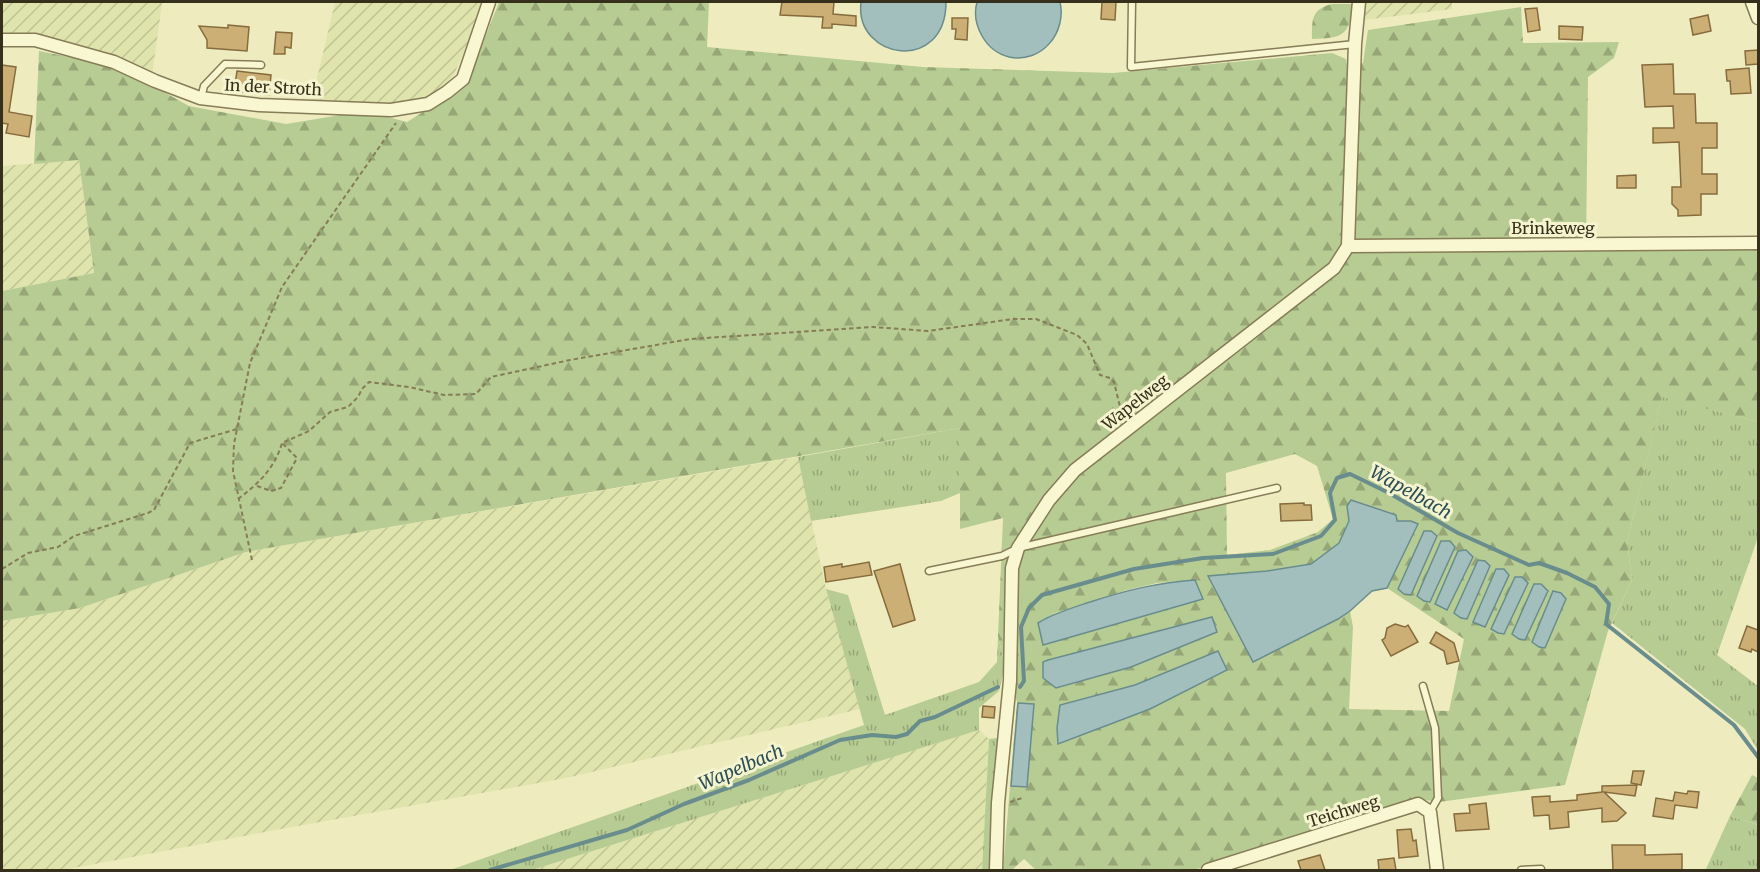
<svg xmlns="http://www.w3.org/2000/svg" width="1760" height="872" font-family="Merriweather,serif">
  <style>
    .farmland { fill: url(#farmland-furrows) }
    .grass { fill: url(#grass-tufts) }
    .forest { fill: url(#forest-firs); fill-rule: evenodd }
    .water { fill: #a2bfbe; stroke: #698d8d; stroke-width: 1.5 }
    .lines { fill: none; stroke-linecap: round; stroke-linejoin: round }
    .stream { stroke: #698d8d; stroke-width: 4 }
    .building { fill: #ccaf74; stroke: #866c3d; stroke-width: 1.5 }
    .lane-casing { stroke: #867c57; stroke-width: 9 }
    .street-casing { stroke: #867c57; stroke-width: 15 }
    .path { stroke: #867c57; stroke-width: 2; stroke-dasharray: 4.5 3; stroke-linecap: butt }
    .lane { stroke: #f9f7d2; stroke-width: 6 }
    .street { stroke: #f9f7d2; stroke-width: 12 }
    .labels { text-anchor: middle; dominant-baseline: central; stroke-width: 6; stroke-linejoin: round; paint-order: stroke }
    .street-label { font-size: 16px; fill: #362f1c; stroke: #f5f4ce }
    .water-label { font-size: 18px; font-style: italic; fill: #2b4e56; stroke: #f5f4ce }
  </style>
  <defs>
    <pattern id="farmland-furrows" width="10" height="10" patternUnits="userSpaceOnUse" patternTransform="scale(1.5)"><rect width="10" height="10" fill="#dfe3ac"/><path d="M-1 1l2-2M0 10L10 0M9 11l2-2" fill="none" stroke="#c0c393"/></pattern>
    <pattern id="grass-tufts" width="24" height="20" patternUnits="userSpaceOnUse" patternTransform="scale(1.5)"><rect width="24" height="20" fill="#b7cc93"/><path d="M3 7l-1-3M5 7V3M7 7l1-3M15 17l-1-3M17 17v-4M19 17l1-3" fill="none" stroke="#96a677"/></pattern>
    <pattern id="forest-firs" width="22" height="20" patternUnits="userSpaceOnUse" patternTransform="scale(1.5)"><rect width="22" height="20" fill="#b7cc93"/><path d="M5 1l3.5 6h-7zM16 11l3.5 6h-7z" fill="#96a677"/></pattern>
  </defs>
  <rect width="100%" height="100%" fill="#eeecbf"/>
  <g class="farmland">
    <polygon points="2,2 169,2 162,3 152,76 2,35"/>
    <polygon points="335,2 485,2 453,77 434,97 409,103 311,104"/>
    <polygon points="1365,2 1452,2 1452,9 1364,20"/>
    <polygon points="79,160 94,273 2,291 2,166"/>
    <polygon points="798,457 826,589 860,709 566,778 270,831 63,870 2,870 2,621 80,608 246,552"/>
    <polygon points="979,730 989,739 982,870 532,870"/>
  </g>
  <g class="grass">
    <polygon points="1662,396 1758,422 1758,537 1717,655 1758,686 1757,749 1745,729 1612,623 1632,580 1627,542"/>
    <polygon points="960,428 960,493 941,501 811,521 798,457"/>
    <polygon points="826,589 848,595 885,715 979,682 997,662 998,636 1005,666 999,691 979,708 979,730 532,870 450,870 864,725"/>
    <polygon points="997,738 990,870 982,870 989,739"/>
    <polygon points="1730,816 1758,825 1758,870 1716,870 1706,869"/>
  </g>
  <g class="forest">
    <path d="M499 2H709L707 47 923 67 1113 73 1332 53 1346 59 1347 65 1363 63 1368 30 1521 7 1523 43 1619 42 1614 58 1588 77 1586 250 1758 249V422L1662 397 1627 542 1632 580 1608 631 1565 785 1439 802 1418 799 1194 870H1036L1024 859 1012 870H1003L1017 702 1005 666 998 636 1003 518 960 529V428L246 552 80 608 2 621V291L94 273 79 160 34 164 39 51 119 67 189 106 286 124 365 111 407 122 466 85ZM1295 454 1317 466 1333 519 1318 532 1270 550 1227 555 1226 473ZM1351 500 1396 515 1397 521H1411L1418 524 1387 588 1464 639 1449 711 1349 709 1353 627 1350 611 1254 661 1267 571 1311 564 1339 543 1349 521 1347 506ZM1478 561H1485L1490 567 1467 619 1454 613ZM1195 580 1203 599 1052 614 1127 590 1157 583ZM1212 618 1217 632 1131 667 1056 688Z"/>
    <path d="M1332 4H1354C1349 36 1343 38 1312 39 1312 20 1311 9 1332 4Z"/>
    <polygon points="1752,775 1758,778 1758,825 1730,816"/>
  </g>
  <g class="water">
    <path d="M861 2H946C946 74 854 60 861 2Z"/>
    <path d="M977 2H1060C1067 32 1042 64 1009 57 985 51 971 24 977 2Z"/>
    <polygon points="1351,500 1396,515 1397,521 1411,521 1418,524 1387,588 1372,591 1350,611 1338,619 1253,662 1208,576 1267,571 1311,564 1339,543 1349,521 1347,506"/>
    <polygon points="1424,531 1431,531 1437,536 1411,595 1404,594 1398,589"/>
    <polygon points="1441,541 1450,541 1455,547 1430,602 1424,601 1417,596"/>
    <polygon points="1466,550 1473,557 1447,610 1435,604 1458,551"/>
    <polygon points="1478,560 1485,561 1490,566 1467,619 1461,618 1454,613"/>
    <polygon points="1496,569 1504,569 1509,575 1485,627 1473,622"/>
    <polygon points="1515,577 1522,577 1528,583 1504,634 1498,633 1491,629"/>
    <path d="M1195 580 1203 599 1043 645 1038 623C1054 613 1072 608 1090 602 1127 590 1156 583 1195 580Z"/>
    <polygon points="1534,584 1541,584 1548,591 1525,640 1519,639 1512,634"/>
    <polygon points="1553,591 1561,593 1566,599 1545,648 1539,647 1532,642"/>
    <polygon points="1212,617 1217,632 1131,667 1056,688 1043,678 1043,662 1048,660"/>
    <polygon points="1218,651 1227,670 1150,709 1058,744 1057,728 1060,705 1135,685"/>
    <polygon points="1018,703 1034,704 1027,787 1011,786"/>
  </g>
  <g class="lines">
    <g class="stream">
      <polyline points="1020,687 1024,681 1021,627 1029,608 1042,595 1134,569 1203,558 1273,554 1321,536 1335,520 1330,493 1337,478 1350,474 1389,493 1458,533 1529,565 1539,563 1567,573 1595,587 1609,604 1606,624 1734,725 1758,757"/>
      <polyline points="490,870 627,830 684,804 749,780 840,740 872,735 896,737 907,734 920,721 935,717 998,687"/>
    </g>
  </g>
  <g class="building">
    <polygon points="782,2 834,2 833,14 856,16 856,26 832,24 832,28 822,28 823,17 780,15"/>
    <polygon points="1102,2 1116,2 1115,20 1101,19"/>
    <polygon points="1537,8 1540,30 1528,32 1525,9"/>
    <polygon points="1708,15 1711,31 1693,35 1690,19"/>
    <polygon points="952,18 968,18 967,40 955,39 956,29 952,29"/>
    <polygon points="228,25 249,27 247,51 207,48 207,40 199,26 228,28"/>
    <polygon points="1559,26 1583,27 1582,40 1559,39"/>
    <polygon points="276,32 292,33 291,48 285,47 285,54 274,54"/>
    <polygon points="1758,50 1758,64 1746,65 1745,51"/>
    <polygon points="1673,64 1674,94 1695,94 1696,123 1717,123 1717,148 1702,148 1702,174 1717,174 1717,194 1701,194 1701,215 1678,216 1678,210 1672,204 1672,187 1681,187 1679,142 1653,143 1653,128 1674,128 1673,106 1645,107 1642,65"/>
    <polygon points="2,65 16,67 9,112 32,116 29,137 6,133 8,124 2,123"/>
    <polygon points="1749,68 1751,93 1731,94 1730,81 1727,81 1726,70"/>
    <polygon points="237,71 271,75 269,95 234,91"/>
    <polygon points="1636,175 1636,188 1617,188 1617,176"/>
    <polygon points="1304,503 1304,505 1311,505 1312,520 1281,521 1280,504"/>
    <polygon points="869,562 872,575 826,582 824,567 842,564 842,567"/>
    <polygon points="900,564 915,620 893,627 874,571"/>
    <polygon points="1395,624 1405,627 1408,625 1418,642 1391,656 1382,640 1385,638 1387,628"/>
    <polygon points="1747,626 1758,630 1758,652 1752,649 1751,652 1739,648"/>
    <polygon points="1436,632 1454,643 1459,661 1447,664 1444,651 1430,643"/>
    <polygon points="983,706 995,707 994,718 982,717"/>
    <polygon points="1633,771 1644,771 1641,785 1631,783"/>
    <polygon points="1637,785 1635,796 1604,792 1626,813 1617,821 1602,822 1602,808 1568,812 1569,827 1550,829 1549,815 1534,816 1532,797 1550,796 1550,802 1577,800 1577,795 1602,792 1602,786"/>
    <polygon points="1688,791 1699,792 1697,808 1675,805 1673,819 1653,816 1656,798 1673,801 1675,792 1687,794"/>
    <polygon points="1486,803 1489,829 1456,831 1454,814 1470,813 1469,805"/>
    <polygon points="1411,829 1413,841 1416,840 1418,856 1399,858 1397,830"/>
    <polygon points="1612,845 1645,845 1645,855 1682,854 1682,870 1613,870"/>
    <polygon points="1320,855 1325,870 1301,870 1298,861"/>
    <polygon points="1394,858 1396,870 1379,870 1378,860"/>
  </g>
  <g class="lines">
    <defs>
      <g id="lane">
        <polyline points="1132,2 1131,67 1355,44"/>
        <polyline points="201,98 204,86 225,64 261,65"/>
        <polyline points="929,571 1002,556 1018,548 1277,488"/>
        <polyline points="1423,686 1435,728 1438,798 1430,812"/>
        <polyline points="1521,870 1541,869"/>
      </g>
      <g id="street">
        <polyline points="1752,2 1758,18"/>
        <polyline points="2,40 35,40 114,62 155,81 200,98 259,105 391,110 428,104 447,92 463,79 489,2"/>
        <polyline points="1348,246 1758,243"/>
        <polyline points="996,870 998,803 1010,681 1012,568 1018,548 1049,500 1075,470 1334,268 1348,246 1355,44 1359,2"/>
        <polyline points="1208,870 1418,804 1430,812 1437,870"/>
      </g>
    </defs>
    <use href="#lane" class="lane-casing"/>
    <use href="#street" class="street-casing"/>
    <g class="path">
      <polyline points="257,486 271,491 281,488 297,458 282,443"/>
      <path d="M238 499C258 484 275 468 282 443L309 431 330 412 348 407 358 397 362 389 369 382 409 387 444 395 476 394 491 377 570 360 690 339 873 327 928 331 1013 319H1036L1077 335 1087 344 1100 375 1110 378 1114 382 1123 419"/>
      <polyline points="252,560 233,471 234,444 250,363 282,287 396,123"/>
      <polyline points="2,569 28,553 58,547 74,536 148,513 154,510 190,443 237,429"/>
      <polyline points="1010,802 1022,798"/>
    </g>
    <use href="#lane" class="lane"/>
    <use href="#street" class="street"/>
  </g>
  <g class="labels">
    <g class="street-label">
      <text transform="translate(273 87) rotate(3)">In der Stroth</text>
      <text x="1553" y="228">Brinkeweg</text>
      <text transform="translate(1135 402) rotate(-38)">Wapelweg</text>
      <text transform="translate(1343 811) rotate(-17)">Teichweg</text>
    </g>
    <g class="water-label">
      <text transform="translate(1411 492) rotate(29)">Wapelbach</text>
      <text transform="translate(741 767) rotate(-23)">Wapelbach</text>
    </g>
  </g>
  <rect width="1760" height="872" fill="none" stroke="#362f1c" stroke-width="6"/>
</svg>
